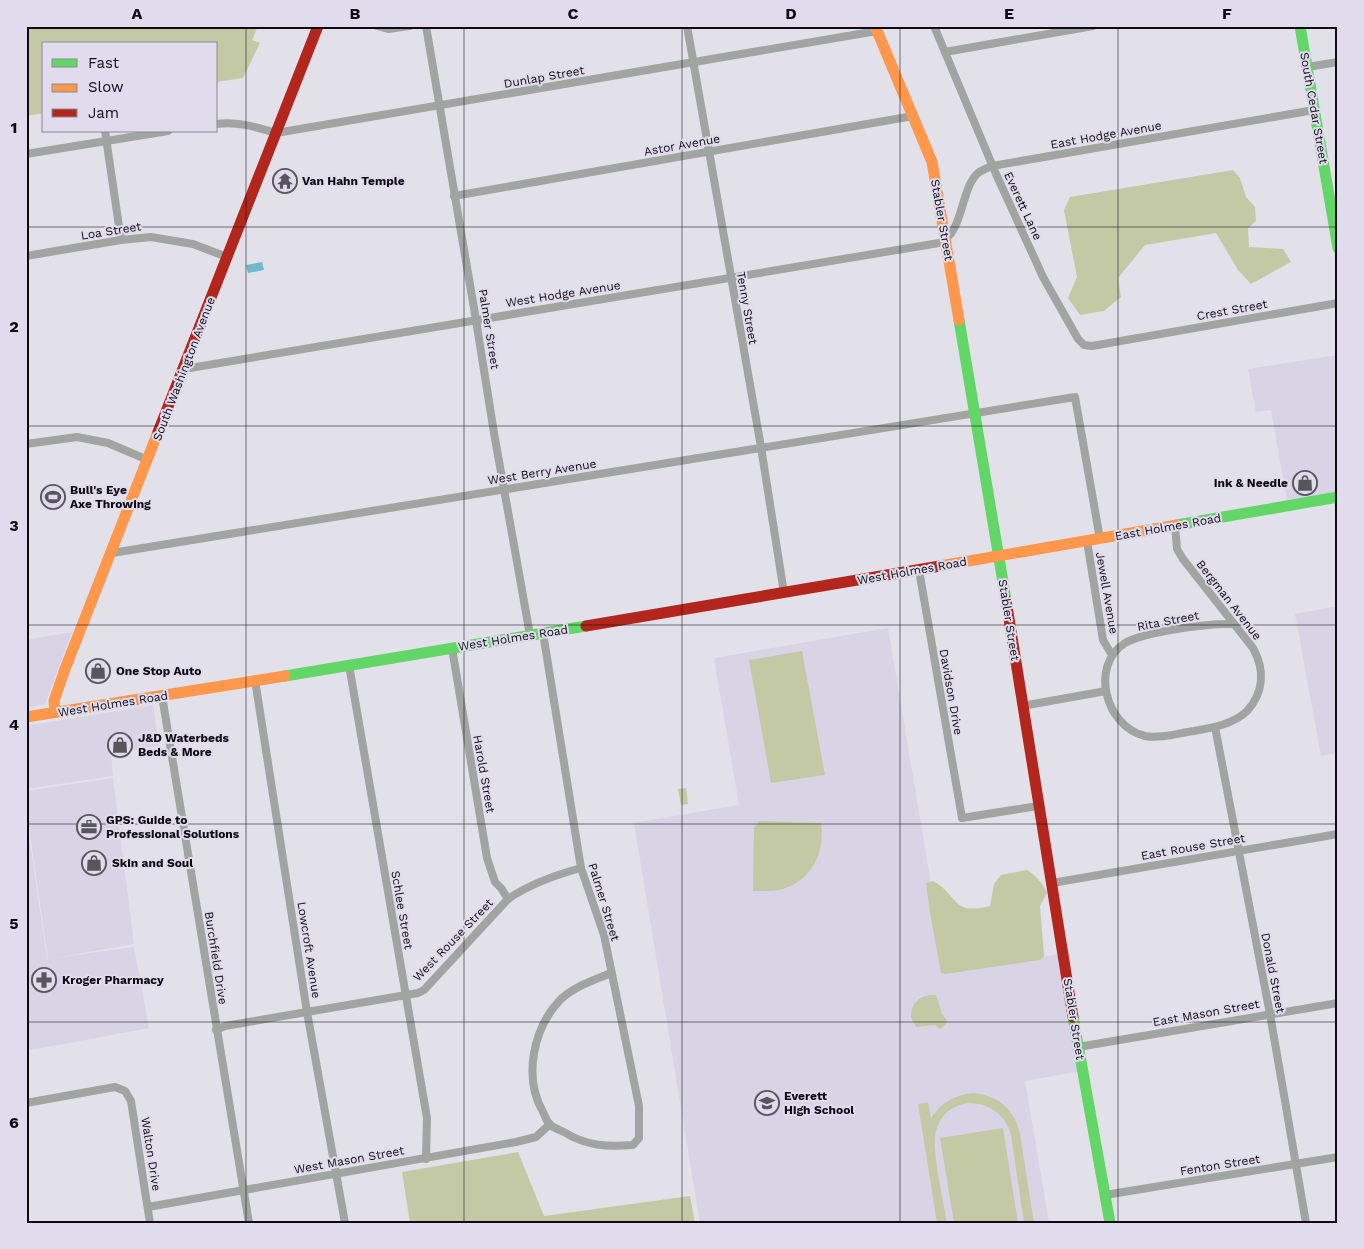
<svg xmlns="http://www.w3.org/2000/svg" width="1364" height="1249" font-family="'Work Sans',sans-serif">
  <style>
    .built { fill: #d8d4e5 }
    .green { fill: #c4c9a5 }
    .water { fill: #71b8ca }
    .lines { fill: none; stroke-linecap: round; stroke-linejoin: round }
    .street { stroke: #a1a4a0; stroke-width: 8 }
    .fast { stroke: #63d668; stroke-width: 11 }
    .slow { stroke: #ff974d; stroke-width: 11 }
    .jam { stroke: #b3261e; stroke-width: 11 }
    .grid { fill: none; stroke: #0d0b11; stroke-width: 1; stroke-opacity: 0.55 }
    .labels { text-anchor: middle; dominant-baseline: central; stroke-width: 4; stroke-linejoin: round; paint-order: stroke }
    .street-label { font-size: 12px; fill: #0d0b11; stroke: #e0dced }
    .poi-label { font-size: 12px; font-weight: bold; fill: #0d0b11; stroke: #e0dced; text-anchor: start }
    .neatline { fill: none; stroke: #0d0b11; stroke-width: 2 }
    .grid-label { font-size: 16px; text-anchor: middle; font-weight: bold; fill: #0d0b11 }
  </style>
  <rect width="100%" height="100%" fill="#e2e0e9"/>
  <g class="built">
    <polygon points="1338,355 1338,492 1287,500 1271,410 1256,412 1248,369"/>
    <polygon points="1338,606 1338,753 1321,756 1295,614"/>
    <polygon points="888,628 946,973 1059,954 1081,1071 1025,1081 1049,1223 700,1223 634,823 739,805 714,658"/>
    <polygon points="72,632 45,704 26,708 26,640"/>
    <polygon points="153,705 159,746 111,754 113,776 26,789 26,726"/>
    <polygon points="113,778 134,944 54,958 134,947 149,1028 26,1051 26,815 47,959 48,959 26,806 26,791"/>
  </g>
  <g class="green">
    <polygon points="26,26 258,26 252,40 260,43 243,78 216,82 216,44 44,44 44,113 26,116"/>
    <polygon points="1233,170 1240,178 1246,197 1255,207 1256,221 1248,228 1249,247 1283,249 1291,262 1251,284 1238,270 1216,233 1145,245 1118,278 1121,297 1104,311 1080,315 1068,298 1077,277 1064,210 1070,197"/>
    <polygon points="802,651 825,775 771,783 749,660"/>
    <polygon points="686,788 688,804 681,805 678,789"/>
    <path d="M759 821 821 823C825 850 814 877 788 887 777 892 765 891 753 891L754 828Z"/>
    <path d="M1027 870C1035 874 1043 884 1047 893L1040 906 1044 956 1040 960 945 974 941 973 930 913 926 883 933 881C959 895 951 916 990 906L994 884 1001 875Z"/>
    <path d="M936 995 942 1014 947 1020 946 1024 940 1029 935 1025 916 1027 911 1017C911 1001 922 994 936 995Z"/>
    <path d="M973 1093C997 1095 1015 1109 1020 1134L1034 1223H1024L1011 1135C1001 1096 947 1091 936 1131 931 1149 944 1203 947 1223H937L918 1104 928 1102 931 1118C941 1103 954 1095 973 1093Z"/>
    <polygon points="1003,1128 1018,1223 954,1223 940,1138"/>
    <polygon points="518,1152 544,1216 690,1196 695,1223 410,1223 402,1172"/>
  </g>
  <polygon class="water" points="262,262 264,270 248,273 246,265"/>
  <g class="lines">
    <g class="street">
      <polyline points="377,26 388,29 410,26"/>
      <polyline points="426,26 476,320 494,433 530,635"/>
      <polyline points="687,26 761,447 784,593"/>
      <polyline points="934,26 996,174 1043,277 1078,339 1084,345 1092,346 1338,303"/>
      <polyline points="945,52 1093,26"/>
      <polyline points="1307,67 1338,62"/>
      <path d="M216 124C238 121 256 127 276 133L877 31"/>
      <polyline points="105,131 121,240"/>
      <polyline points="26,154 168,131"/>
      <polyline points="454,196 913,116"/>
      <polyline points="26,256 121,240 151,237 193,244 227,257"/>
      <path d="M184 369 939 243C964 233 960 189 978 173 982 170 987 168 992 166L1314 110"/>
      <polyline points="26,444 77,437 108,443 148,460"/>
      <path d="M1175 526 1177 549 1183 559 1253 648C1265 670 1264 692 1247 711 1234 724 1212 728 1194 731 1179 733 1161 739 1145 736 1106 727 1089 666 1125 643 1143 632 1210 623 1232 624"/>
      <polyline points="1087,541 1103,640 1112,655"/>
      <polyline points="112,553 1075,397 1100,539"/>
      <polyline points="919,570 962,818 1038,806"/>
      <path d="M543 633 581 868 604 935 639 1106V1138L633 1145C607 1147 586 1146 564 1132 560 1130 554 1128 550 1125 547 1122 545 1116 543 1112 523 1077 533 1028 561 999 575 986 594 980 611 973"/>
      <polyline points="452,648 487,858 495,882 501,888 508,899"/>
      <polyline points="349,665 427,1118 426,1159"/>
      <polyline points="255,680 307,1012 345,1223"/>
      <polyline points="162,696 249,1223"/>
      <polyline points="1022,706 1106,691"/>
      <polyline points="1215,727 1270,1014 1306,1223"/>
      <polyline points="1052,883 1338,834"/>
      <path d="M216 1030 225 1026 418 993 424 990 508 899C530 884 555 875 581 868"/>
      <polyline points="1078,1047 1338,1003"/>
      <polyline points="26,1103 115,1087 125,1091 131,1101 150,1223"/>
      <polyline points="1105,1195 1338,1157"/>
      <polyline points="148,1207 516,1142 536,1137 550,1124"/>
    </g>
    <g class="fast">
      <polyline points="1300,26 1338,248"/>
      <polyline points="959,320 1006,600"/>
      <polyline points="1177,525 1338,497"/>
      <polyline points="285,676 586,626"/>
      <polyline points="1073,1017 1110,1223"/>
    </g>
    <g class="slow">
      <polyline points="875,26 932,162 959,320"/>
      <polyline points="940,566 1177,525"/>
      <polyline points="55,712 54,701 65,669 158,432"/>
      <polyline points="26,717 285,676"/>
    </g>
    <g class="jam">
      <polyline points="158,432 318,26"/>
      <polyline points="1006,600 1073,1017"/>
      <polyline points="586,626 940,566"/>
    </g>
  </g>
  <path class="grid" d="M246 26V1223M464 26V1223M682 26V1223M900 26V1223M1118 26V1223M26 227H1338M26 426H1338M26 625H1338M26 824H1338M26 1022H1338"/>
  <defs>
    <symbol id="temple-ring" viewBox="-11 -11 22 22"><circle r="9.5" fill="#e0dced" stroke="#58565d" stroke-width="1.5"/><path d="M0-6L5-2H3V0L6.5 2.5H4V6H1.5V3h-3V6H-4V2.5H-6.5L-3 0V-2H-5Z" fill="#58565d"/></symbol>
    <symbol id="shop-ring" viewBox="-11 -11 22 22"><circle r="9.5" fill="#e0dced" stroke="#58565d" stroke-width="1.5"/><path d="M-5-2.5h2.3a2.7 3.5 0 0 1 5.4 0H5L5.5 6h-11ZM-1.5-2.5h3a1.5 2.3 0 0 0-3 0Z" fill="#58565d"/></symbol>
    <symbol id="stadium-ring" viewBox="-11 -11 22 22"><circle r="9.5" fill="#e0dced" stroke="#58565d" stroke-width="1.5"/><path d="M0-5a6.5 5 0 1 0 0 10a6.5 5 0 1 0 0-10ZM-3.5-1.8h7v3.6h-7Z" fill="#58565d"/></symbol>
    <symbol id="office-ring" viewBox="-11 -11 22 22"><circle r="9.5" fill="#e0dced" stroke="#58565d" stroke-width="1.5"/><path d="M-6-3h4V-5.5h4V-3h4V5H-6ZM-1-4.5V-3h2v-1.5ZM-6 0V1H6V0Z" fill="#58565d"/></symbol>
    <symbol id="pharmacy-ring" viewBox="-11 -11 22 22"><circle r="9.5" fill="#e0dced" stroke="#58565d" stroke-width="1.5"/><path d="M-2-6h4v4h4v4h-4v4h-4v-4h-4v-4h4Z" fill="#58565d"/></symbol>
    <symbol id="school-ring" viewBox="-11 -11 22 22"><circle r="9.5" fill="#e0dced" stroke="#58565d" stroke-width="1.5"/><path d="M0-5L7-2L0 1L-7-2ZM-4 1L0 2.5L4 1V4Q0 6-4 4Z" fill="#58565d"/></symbol>
  </defs>
  <g fill-rule="evenodd">
    <use href="#temple-ring" x="271" y="167" width="28" height="28"/>
    <use href="#shop-ring" x="1291" y="469" width="28" height="28"/>
    <use href="#stadium-ring" x="39" y="483" width="28" height="28"/>
    <use href="#shop-ring" x="84" y="657" width="28" height="28"/>
    <use href="#shop-ring" x="106" y="731" width="28" height="28"/>
    <use href="#office-ring" x="75" y="813" width="28" height="28"/>
    <use href="#shop-ring" x="80" y="849" width="28" height="28"/>
    <use href="#pharmacy-ring" x="30" y="966" width="28" height="28"/>
    <use href="#school-ring" x="753" y="1089" width="28" height="28"/>
  </g>
  <g class="labels">
    <g class="street-label">
      <text transform="translate(544 77) rotate(-10)">Dunlap Street</text>
      <text transform="translate(1314 108) rotate(80)">South Cedar Street</text>
      <text transform="translate(1106 135) rotate(-10)">East Hodge Avenue</text>
      <text transform="translate(682 145) rotate(-10)">Astor Avenue</text>
      <text transform="translate(1023 206) rotate(65)">Everett Lane</text>
      <text transform="translate(942 220) rotate(80)">Stabler Street</text>
      <text transform="translate(111 231) rotate(-9)">Loa Street</text>
      <text transform="translate(563 294) rotate(-9)">West Hodge Avenue</text>
      <text transform="translate(747 308) rotate(80)">Tenny Street</text>
      <text transform="translate(1232 310) rotate(-10)">Crest Street</text>
      <text transform="translate(489 329) rotate(81)">Palmer Street</text>
      <text transform="translate(184 369) rotate(-69)">South Washington Avenue</text>
      <text transform="translate(542 472) rotate(-9)">West Berry Avenue</text>
      <text transform="translate(1168 527) rotate(-10)">East Holmes Road</text>
      <text transform="translate(912 571) rotate(-10)">West Holmes Road</text>
      <text transform="translate(1107 593) rotate(80)">Jewell Avenue</text>
      <text transform="translate(1229 600) rotate(52)">Bergman Avenue</text>
      <text transform="translate(1009 620) rotate(81)">Stabler Street</text>
      <text transform="translate(1168 621) rotate(-11)">Rita Street</text>
      <text transform="translate(513 638) rotate(-9)">West Holmes Road</text>
      <text transform="translate(951 692) rotate(80)">Davidson Drive</text>
      <text transform="translate(113 704) rotate(-9)">West Holmes Road</text>
      <text transform="translate(484 774) rotate(80)">Harold Street</text>
      <text transform="translate(1193 847) rotate(-10)">East Rouse Street</text>
      <text transform="translate(604 902) rotate(73)">Palmer Street</text>
      <text transform="translate(402 910) rotate(80)">Schlee Street</text>
      <text transform="translate(453 940) rotate(-46)">West Rouse Street</text>
      <text transform="translate(309 950) rotate(81)">Lowcroft Avenue</text>
      <text transform="translate(216 958) rotate(81)">Burchfield Drive</text>
      <text transform="translate(1273 973) rotate(79)">Donald Street</text>
      <text transform="translate(1206 1013) rotate(-10)">East Mason Street</text>
      <text transform="translate(1074 1019) rotate(81)">Stabler Street</text>
      <text transform="translate(151 1154) rotate(81)">Walton Drive</text>
      <text transform="translate(349 1160) rotate(-10)">West Mason Street</text>
      <text transform="translate(1220 1165) rotate(-9)">Fenton Street</text>
    </g>
    <g class="poi-label">
      <text x="302" y="181">Van Hahn Temple</text>
      <text x="1288" y="483" text-anchor="end">Ink &amp; Needle</text>
      <text x="70" y="490">Bull's Eye<tspan x="70" dy="14">Axe Throwing</tspan></text>
      <text x="116" y="671">One Stop Auto</text>
      <text x="138" y="738">J&amp;D Waterbeds<tspan x="138" dy="14">Beds &amp; More</tspan></text>
      <text x="106" y="820">GPS: Guide to<tspan x="106" dy="14">Professional Solutions</tspan></text>
      <text x="112" y="863">Skin and Soul</text>
      <text x="62" y="980">Kroger Pharmacy</text>
      <text x="784" y="1096">Everett<tspan x="784" dy="14">High School</tspan></text>
    </g>
  </g>
  <rect width="1364" height="1249" fill="none" stroke="#e0dced" stroke-width="55"/>
  <rect x="42" y="42" width="175" height="90" fill="#e0dced" stroke="#8c8895"/>
  <rect x="52" y="59" width="25" height="8" fill="#63d668" stroke="#8c8895"/>
  <text x="88" y="68" font-size="15" fill="#0d0b11">Fast</text>
  <rect x="52" y="84" width="25" height="8" fill="#ff974d" stroke="#8c8895"/>
  <text x="88" y="92" font-size="15" fill="#0d0b11">Slow</text>
  <rect x="52" y="109" width="25" height="8" fill="#b3261e" stroke="#8c8895"/>
  <text x="88" y="118" font-size="15" fill="#0d0b11">Jam</text>
  <rect x="28" y="28" width="1308" height="1194" class="neatline"/>
  <g class="grid-label">
    <text x="137" y="19">A</text>
    <text x="355" y="19">B</text>
    <text x="573" y="19">C</text>
    <text x="791" y="19">D</text>
    <text x="1009" y="19">E</text>
    <text x="1227" y="19">F</text>
    <text x="14" y="133">1</text>
    <text x="14" y="332">2</text>
    <text x="14" y="531">3</text>
    <text x="14" y="730">4</text>
    <text x="14" y="929">5</text>
    <text x="14" y="1128">6</text>
  </g>
</svg>
